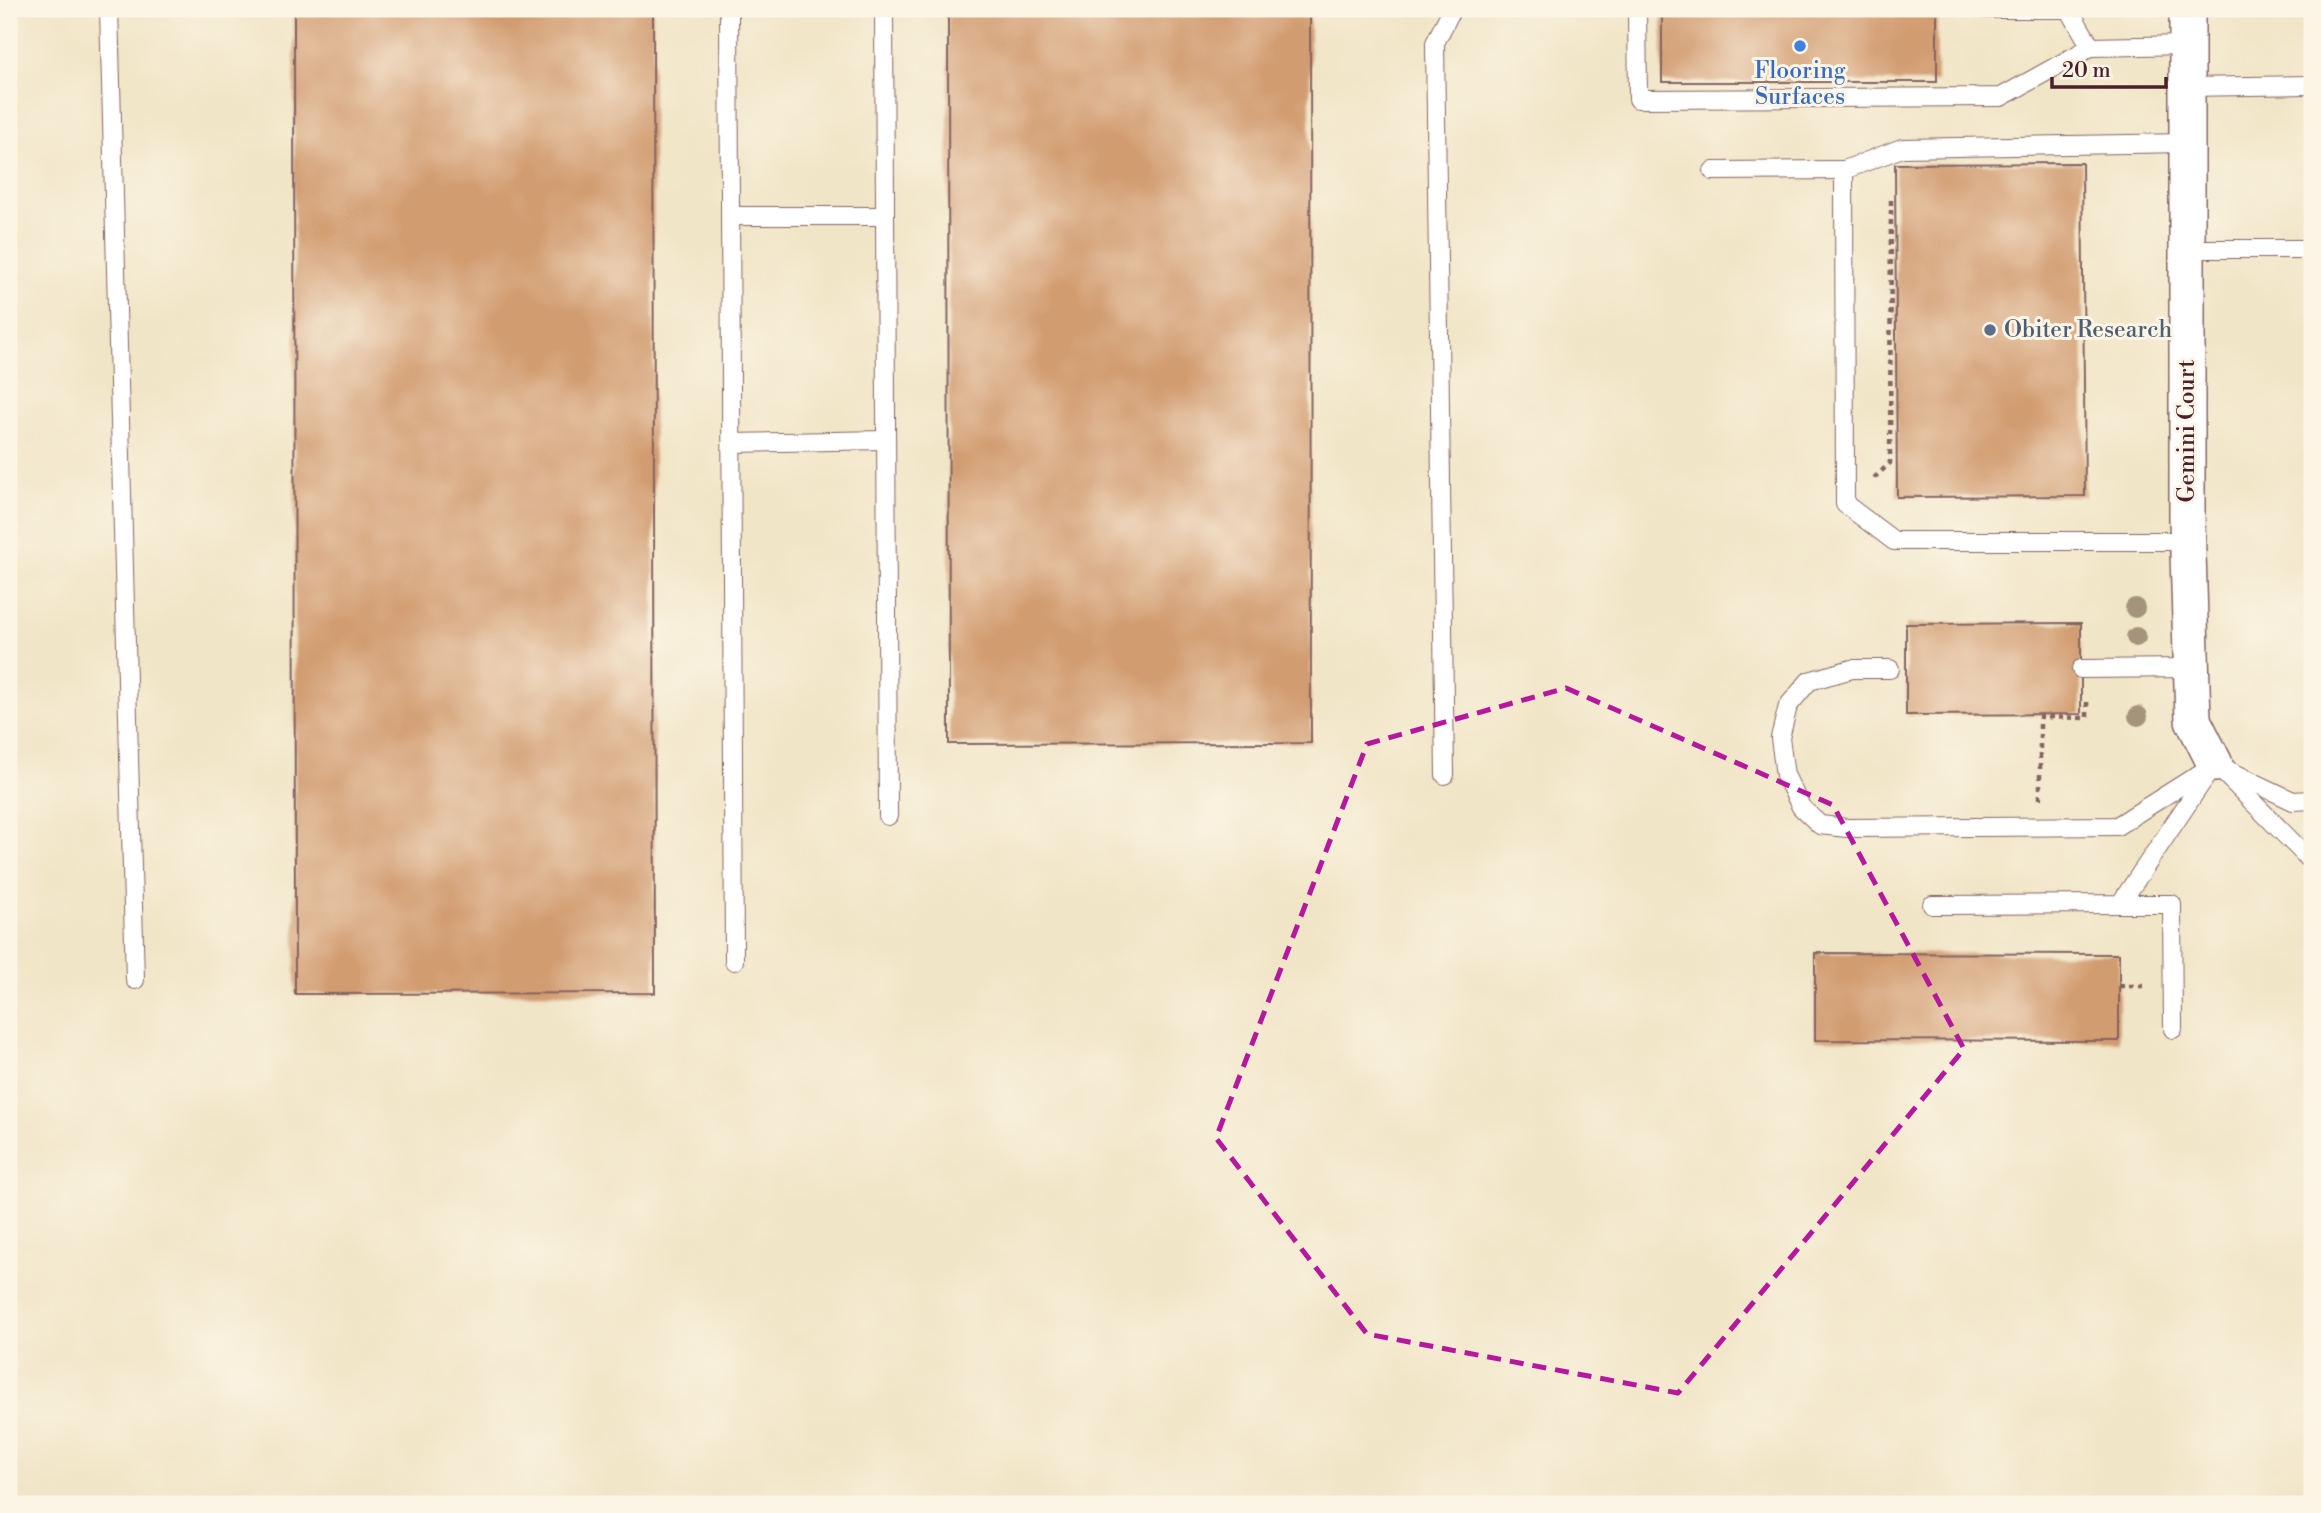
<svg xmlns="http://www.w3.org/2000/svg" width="2321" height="1513" font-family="'Libre Bodoni',serif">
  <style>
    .building { fill: #d29c71 }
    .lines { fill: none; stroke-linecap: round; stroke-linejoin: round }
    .lane-casing { stroke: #846462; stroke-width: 20 }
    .street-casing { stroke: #846462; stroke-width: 38 }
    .path { stroke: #846462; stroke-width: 4.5; stroke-dasharray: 5 5; stroke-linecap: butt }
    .lane { stroke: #fff; stroke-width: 18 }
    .street { stroke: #fff; stroke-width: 35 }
    .tree { fill: #a5947c }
    .marked { fill: none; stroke: #b5179e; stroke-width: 5; stroke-dasharray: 14 9; stroke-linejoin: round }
    .shop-dot { fill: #3f7fe0; stroke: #fcf5e5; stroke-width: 2.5 }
    .service-dot { fill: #5c6f8a; stroke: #fcf5e5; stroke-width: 2.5 }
    .labels { text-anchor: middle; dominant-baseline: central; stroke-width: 6; stroke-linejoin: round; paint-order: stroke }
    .shop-label { font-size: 23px; fill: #366cbe; stroke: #fcf5e5 }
    .service-label { font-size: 23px; fill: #4e5e75; stroke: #fcf5e5; text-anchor: start }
    .street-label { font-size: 23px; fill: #4a1f2b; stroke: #fcf5e5 }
  </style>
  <rect width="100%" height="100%" fill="#fcf5e5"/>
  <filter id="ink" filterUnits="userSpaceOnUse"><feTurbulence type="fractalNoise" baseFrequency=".0143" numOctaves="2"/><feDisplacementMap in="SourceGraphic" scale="14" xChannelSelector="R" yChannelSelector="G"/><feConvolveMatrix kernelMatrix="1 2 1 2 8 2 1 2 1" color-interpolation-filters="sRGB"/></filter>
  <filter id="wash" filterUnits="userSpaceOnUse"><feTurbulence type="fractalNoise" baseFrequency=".00686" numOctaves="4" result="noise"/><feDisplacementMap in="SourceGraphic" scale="28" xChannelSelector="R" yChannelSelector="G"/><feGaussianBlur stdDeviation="1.57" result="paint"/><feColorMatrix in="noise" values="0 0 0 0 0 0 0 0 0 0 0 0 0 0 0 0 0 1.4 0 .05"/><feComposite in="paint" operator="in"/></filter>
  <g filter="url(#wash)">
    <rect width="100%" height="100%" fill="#f1e5c7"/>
    <g id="blocks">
      <g class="building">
        <polygon points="294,9 653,9 655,993 295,994"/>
        <polygon points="948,9 1310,9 1311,743 949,744"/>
        <rect x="1662" y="9" width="275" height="73"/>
        <polygon points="2082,163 2085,496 1897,497 1895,164"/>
        <polygon points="2081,623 2081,714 1906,715 1906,624"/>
        <polygon points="1815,953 2119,954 2119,1041 1815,1040"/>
      </g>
    </g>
  </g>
  <g filter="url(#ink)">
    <use href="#blocks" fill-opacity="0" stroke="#846462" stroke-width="2"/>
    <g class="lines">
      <defs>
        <g id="lane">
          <polyline points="109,9 135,980"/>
          <polyline points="729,9 734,961"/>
          <polyline points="884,9 888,816"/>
          <polyline points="1637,9 1638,99 2001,97 2091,47 2187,45"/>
          <polyline points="1984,9 2069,9"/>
          <polyline points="2069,9 2091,47"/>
          <polyline points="2187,87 2312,85"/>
          <polyline points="2187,143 1902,148 1844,170 1845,504 1894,541 2187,541"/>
          <polyline points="1713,171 1844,170"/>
          <polyline points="731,216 885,216"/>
          <polyline points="2187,249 2312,249"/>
          <polyline points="733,443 886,440"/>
          <polyline points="1890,669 1852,669 1809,681 1788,706 1780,738 1785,775 1801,807 1820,825 1847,828 2117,826 2215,764"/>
          <polyline points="2081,669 2191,668"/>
          <polyline points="2215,764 2312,862"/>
          <polyline points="2228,770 2293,801 2312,800"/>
          <polyline points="1445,775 1435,43 1452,9"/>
          <polyline points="2120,904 2172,904 2173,1029"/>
          <polyline points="1932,905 2120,904 2211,769"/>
        </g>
        <polyline id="street" points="2187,9 2187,519 2193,720 2215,764"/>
      </defs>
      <use href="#lane" class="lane-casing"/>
      <use href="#street" class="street-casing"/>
      <g class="path">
        <polyline points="1874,478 1890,463 1891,200"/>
        <polyline points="2040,799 2040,717 2087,718 2087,698"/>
        <polyline points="2119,986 2146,986"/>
      </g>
      <use href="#lane" class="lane"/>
      <use href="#street" class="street"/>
    </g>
    <g class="tree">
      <circle cx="2135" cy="608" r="10"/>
      <circle cx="2136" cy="637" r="10"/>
      <circle cx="2138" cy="716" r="10"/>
    </g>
  </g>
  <path class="marked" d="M1566 688 1833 805 1964 1049 1678 1393 1367 1334 1216 1138 1367 744Z"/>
  <circle class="shop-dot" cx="1800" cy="46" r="7"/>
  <circle class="service-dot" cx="1990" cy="330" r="7"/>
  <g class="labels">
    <g class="shop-label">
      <text x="1800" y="71">Flooring<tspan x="1800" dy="26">Surfaces</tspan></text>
    </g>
    <g class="service-label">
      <text x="2004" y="330">Obiter Research</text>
    </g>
    <g class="street-label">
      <text transform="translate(2187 431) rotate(-90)">Gemini Court</text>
    </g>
  </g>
  <rect width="2321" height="1513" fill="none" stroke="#fcf5e5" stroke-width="35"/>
  <path d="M2052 77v10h114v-10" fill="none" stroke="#4a1f2b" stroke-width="3.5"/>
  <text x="2062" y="77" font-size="21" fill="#4a1f2b" stroke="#fcf5e5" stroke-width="5" paint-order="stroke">20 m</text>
</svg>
